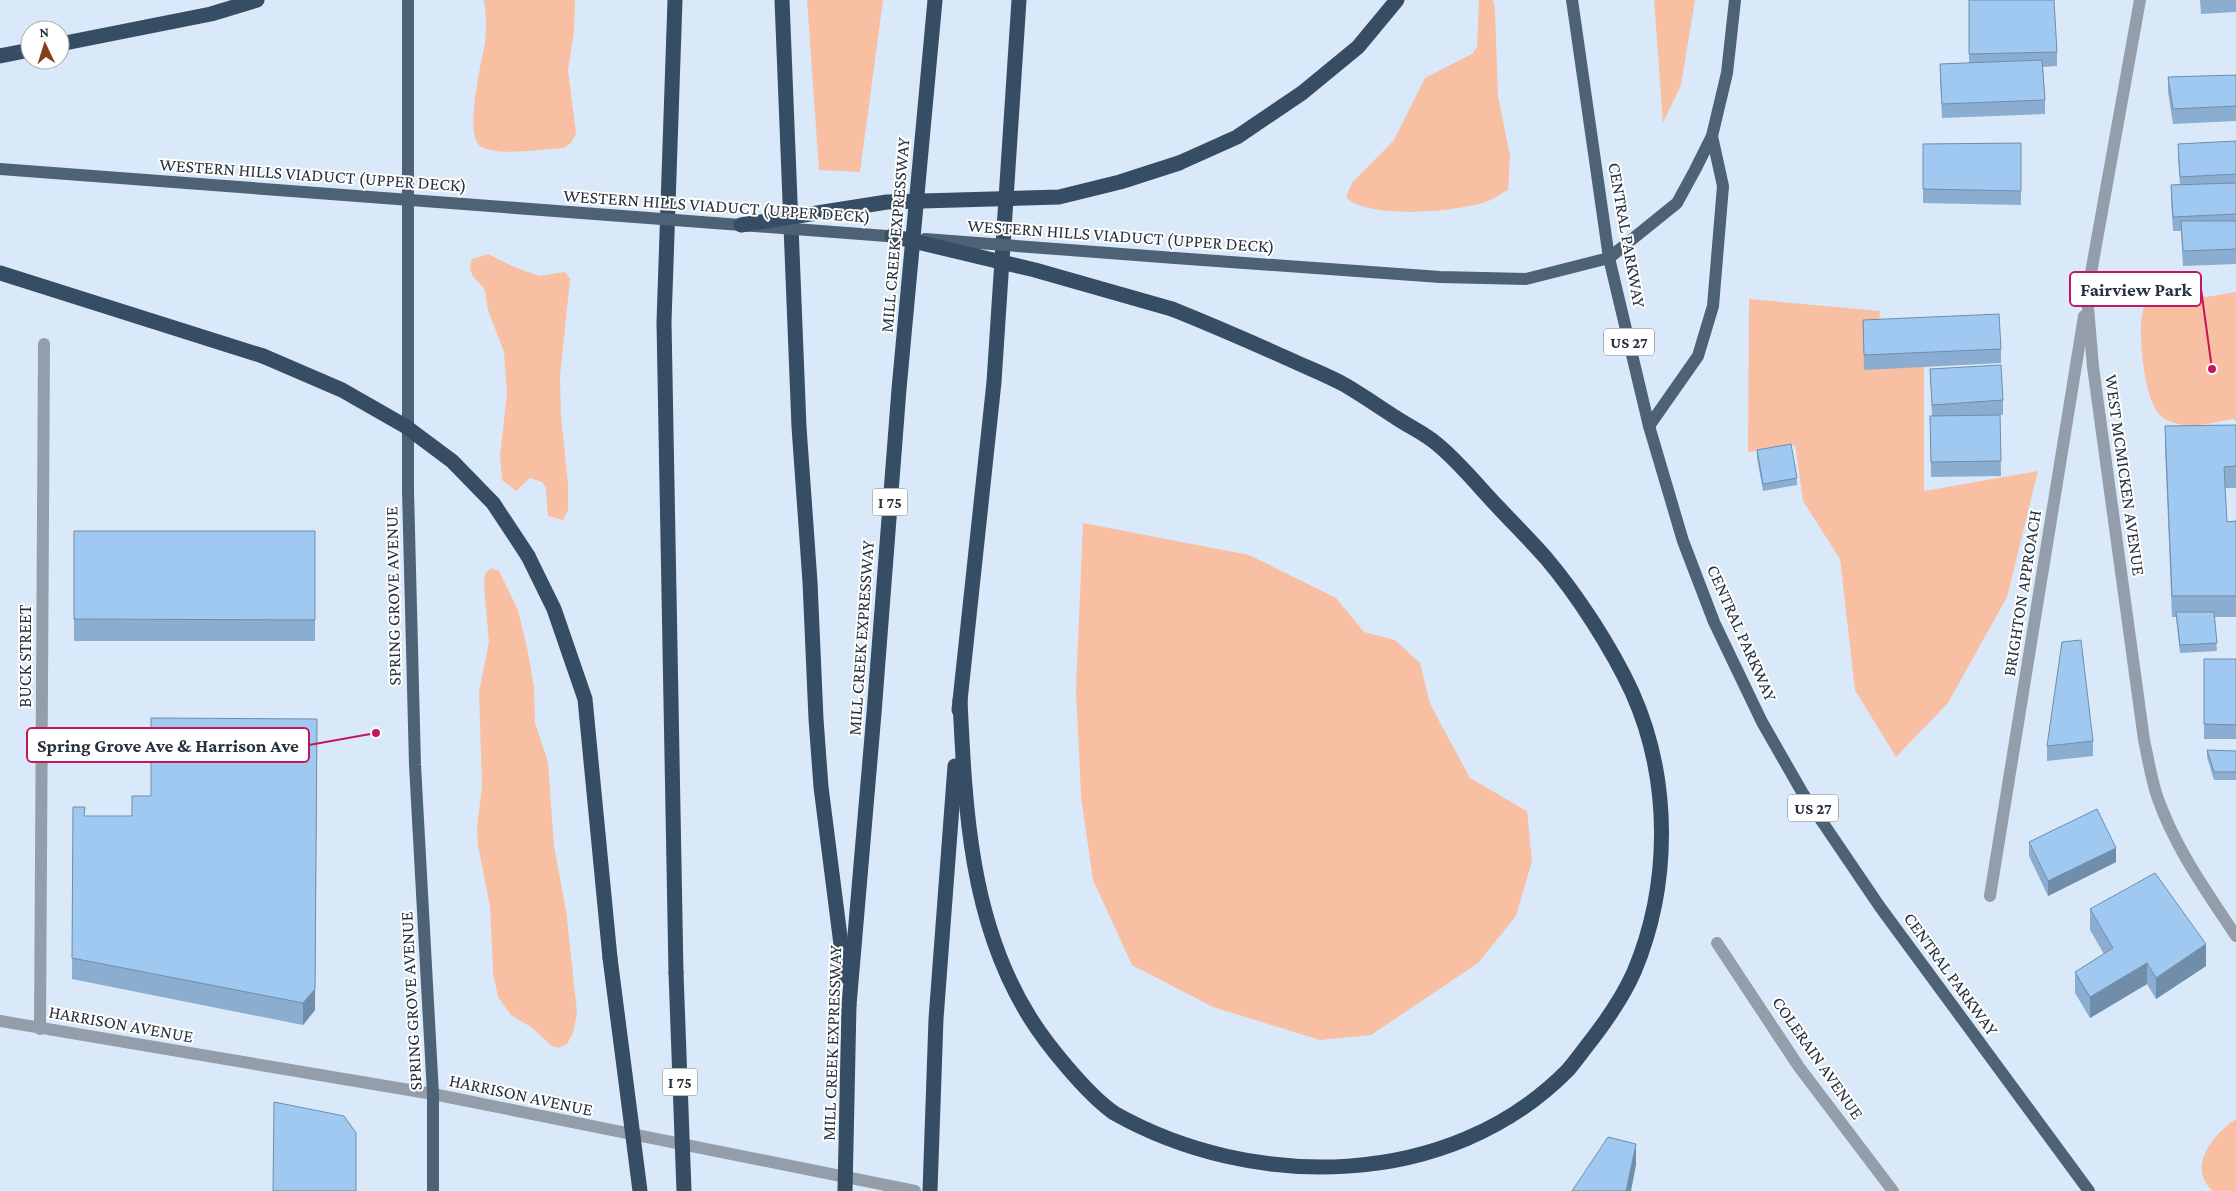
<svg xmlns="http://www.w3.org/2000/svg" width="2236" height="1191" font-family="'Crimson Pro',serif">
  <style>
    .green { fill: #f9bfa2 }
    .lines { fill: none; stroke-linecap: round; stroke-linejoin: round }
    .minor { stroke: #939eaa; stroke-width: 12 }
    .major { stroke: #4e6276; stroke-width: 12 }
    .highway { stroke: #364d63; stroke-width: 15 }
    .major-bridge { stroke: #4e6276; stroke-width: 12 }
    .highway-bridge { stroke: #364d63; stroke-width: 15 }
    .wall { fill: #8aadd0 }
    .shaded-wall { fill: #708da9 }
    .building { fill: #a0c9f2; stroke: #708da9 }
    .labels { text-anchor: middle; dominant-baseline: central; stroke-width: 4; stroke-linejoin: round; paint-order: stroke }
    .shield { fill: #fff; stroke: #687077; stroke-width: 1 }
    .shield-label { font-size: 16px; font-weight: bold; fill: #28323d }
    .street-label { font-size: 18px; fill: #28323d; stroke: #fff }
    .leader { fill: none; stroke: #c2185b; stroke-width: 2 }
    .callout-dot { fill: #c2185b; stroke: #fff; stroke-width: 2 }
    .callout { fill: #fff; stroke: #c2185b; stroke-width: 2 }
    .callout-label { font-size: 19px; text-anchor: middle; font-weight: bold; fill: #28323d }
  </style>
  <rect width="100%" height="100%" fill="#d9e9f9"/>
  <g class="green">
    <path d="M484 0H575L574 30 568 70 576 134 570 144 563 148C544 149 495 157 480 146 464 134 482 60 485 42 487 28 486 14 484 0Z"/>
    <polygon points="807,0 883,0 860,172 819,170"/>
    <path d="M1479 0H1493L1495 11 1498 96 1510 156 1508 190C1501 193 1495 199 1488 201 1459 212 1368 220 1346 197L1352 183 1394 140 1425 78 1472 54 1477 47Z"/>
    <polygon points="1654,0 1695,0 1681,85 1663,123"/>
    <polygon points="488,254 512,266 539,276 565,272 570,279 560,377 561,416 568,484 568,510 563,520 548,516 546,488 542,482 530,478 516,491 502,480 500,456 507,393 504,352 488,310 485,290 472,275 470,267 472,259"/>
    <path d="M2157 283 2175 284 2206 297 2236 292V421L2233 419C2210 423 2187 431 2165 419 2145 409 2140 345 2141 324 2142 311 2147 290 2157 283Z"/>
    <polygon points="1749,299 1880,311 1878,335 1924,367 1924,491 2038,471 2007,597 1948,703 1896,757 1855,690 1840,559 1803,501 1795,445 1748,452"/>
    <polygon points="1083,523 1249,555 1336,598 1364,632 1395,640 1420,663 1430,704 1470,778 1527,811 1532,861 1516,916 1478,963 1371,1035 1320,1040 1213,1007 1132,965 1093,880 1081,797 1076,689"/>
    <polygon points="491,568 499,571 518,610 528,652 534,687 535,723 548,762 554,846 566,910 577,1012 573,1033 567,1044 559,1048 552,1046 531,1027 511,1015 498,997 493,973 490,907 478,845 477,828 482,786 479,692 489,642 484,587 485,574"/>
    <path d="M2236 1119V1191H2213C2186 1168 2213 1134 2236 1119Z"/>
  </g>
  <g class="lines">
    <g class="minor">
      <path d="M2140 0 2087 295 2093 367 2144 740C2148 758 2151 778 2157 796 2175 848 2206 891 2236 936"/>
      <polyline points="1990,896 2084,316"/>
      <polyline points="1717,943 1799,1067 1893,1191"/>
      <polyline points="0,1021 433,1094 915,1191"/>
      <polyline points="40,1029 44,344"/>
    </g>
    <g class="major">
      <polyline points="408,0 408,491 415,765 433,1094 433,1191"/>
      <polyline points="1572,0 1609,258 1649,426 1683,541 1714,622 1762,722 1802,792 1880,907 2089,1191"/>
      <polyline points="1175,258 1440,277 1526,279 1609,258 1677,203 1695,170 1712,136 1727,73 1735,0"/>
      <polyline points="1649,426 1698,356 1713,306 1723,186 1712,136"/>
    </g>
    <g class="highway">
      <polyline points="675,0 664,322 676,973"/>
      <polyline points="782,0 799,427 810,582 816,719 821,787 845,976"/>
      <polyline points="60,44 211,14 257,0"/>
      <polyline points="0,56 30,50"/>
      <polyline points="1179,163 1237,137 1302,93 1358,47 1397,0"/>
      <polyline points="0,273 263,356"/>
      <polyline points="528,556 554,609 585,699 610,958"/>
      <path d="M960 700C965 808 970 921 1029 1016 1046 1044 1087 1094 1114 1113 1252 1191 1449 1191 1568 1070 1574 1063 1580 1055 1586 1047 1605 1023 1622 999 1634 972 1671 884 1671 779 1632 692 1611 647 1578 596 1546 558 1531 541 1515 525 1499 508 1479 487 1459 462 1437 444 1424 433 1408 426 1395 417 1378 406 1362 395 1345 385 1327 375 1308 368 1291 360 1251 342 1212 325 1172 309"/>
      <polyline points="959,710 994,382 1019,0"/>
      <polyline points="849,1005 874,713 899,389 935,0"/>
      <polyline points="930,1191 936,1019 955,766"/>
    </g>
    <g class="major-bridge">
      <polyline points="0,169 900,237"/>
      <polyline points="925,239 1175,258"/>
    </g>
    <g class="highway-bridge">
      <polyline points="741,225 887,202 1059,197 1120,182 1179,163"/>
      <polyline points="892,236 1035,270 1172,309"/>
      <polyline points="263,356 342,390 405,426 452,461 493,503 528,556"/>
      <polyline points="610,958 640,1191"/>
      <polyline points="676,973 684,1191"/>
      <polyline points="845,1191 849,1005"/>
    </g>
  </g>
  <g class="wall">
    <polygon points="1969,0 2057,52 2057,66 2043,67 2045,100 2045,114 1942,118 1940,78 1940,64 1969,63"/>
    <polygon points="2200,0 2236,0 2236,12 2201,14"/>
    <polygon points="2236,75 2236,121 2173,124 2168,92 2168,77"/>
    <polygon points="2236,141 2236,264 2183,266 2181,231 2173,231 2171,199 2171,185 2180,184 2178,158 2178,144"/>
    <polygon points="2021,143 2021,205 1923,203 1923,144"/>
    <polygon points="1863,320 2001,349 2001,363 1864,370"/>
    <polygon points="1930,369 2003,400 2003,415 2000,415 2001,476 1931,477 1930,416 1932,416"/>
    <polygon points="2236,425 2236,488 2225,488 2227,522 2236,521 2236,617 2214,617 2217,651 2180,653 2176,617 2172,617 2165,447 2165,426"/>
    <polygon points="1757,450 1797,478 1797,485 1763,491 1757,458"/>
    <rect x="74" y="531" width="241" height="110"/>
    <rect x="2204" y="659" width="32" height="80"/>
    <polygon points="2093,741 2093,756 2047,761 2047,746"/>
    <polygon points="2207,750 2236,751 2236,780 2214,780 2207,757"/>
    <polygon points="73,807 315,1010 303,1025 72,979"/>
    <polygon points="2029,842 2116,862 2048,896 2029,856"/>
    <polygon points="2090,909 2206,966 2156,999 2147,984 2090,1018 2075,993 2075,972 2104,954 2090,930"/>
  </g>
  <g class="shaded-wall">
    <polygon points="317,719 315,1010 303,1025 303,1003"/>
    <polygon points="2116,848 2116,862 2048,896 2048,881"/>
    <polygon points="2206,944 2206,966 2156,999 2156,978"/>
    <polygon points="2147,963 2147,984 2090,1018 2090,997"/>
    <polygon points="1636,1144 1636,1165 1631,1191 1626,1191"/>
  </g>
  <g class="building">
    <polygon points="1969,0 2054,0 2057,52 1969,54"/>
    <polygon points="2042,60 2045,100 1942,104 1940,64"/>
    <polygon points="2236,75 2236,106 2173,109 2168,77"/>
    <polygon points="2236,141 2236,174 2180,177 2178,144"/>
    <polygon points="2021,143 2021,191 1923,189 1923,144"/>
    <polygon points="2236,183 2236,214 2173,217 2171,185"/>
    <polygon points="2181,221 2236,221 2236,249 2183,251"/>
    <polygon points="1999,314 2001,349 1864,355 1863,320"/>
    <polygon points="2001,365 2003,400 1932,405 1930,369"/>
    <polygon points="2000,415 2001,461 1931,462 1930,416"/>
    <polygon points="2236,425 2236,466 2224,467 2227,522 2236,521 2236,596 2172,596 2165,426"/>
    <polygon points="1791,444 1797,478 1763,484 1757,450"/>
    <polygon points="74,531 315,531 315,620 74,619"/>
    <polygon points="2176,612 2214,612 2217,643 2180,645"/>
    <polygon points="2081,640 2093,741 2047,746 2062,642"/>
    <polygon points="2204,659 2236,659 2236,725 2204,724"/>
    <polygon points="151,718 317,719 315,989 303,1003 72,958 73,807 85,807 84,816 132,816 132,796 151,796"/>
    <polygon points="2207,750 2236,751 2236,772 2214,772"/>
    <polygon points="2097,809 2116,848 2048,881 2029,842"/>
    <polygon points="2155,873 2206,944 2156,978 2147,963 2090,997 2075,972 2113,948 2090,909"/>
    <polygon points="274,1102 344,1116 356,1133 356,1191 273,1191"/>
    <polygon points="1608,1137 1636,1144 1626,1191 1572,1191"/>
  </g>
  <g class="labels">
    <g class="shield">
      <rect x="1604" y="328.5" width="50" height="27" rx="4"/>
      <rect x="872.5" y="488.5" width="35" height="27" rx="4"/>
      <rect x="1788" y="794.5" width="50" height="27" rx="4"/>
      <rect x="662.5" y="1068.5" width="35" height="27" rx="4"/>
    </g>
    <g class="shield-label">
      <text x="1629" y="342">US 27</text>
      <text x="890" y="502">I 75</text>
      <text x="1813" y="808">US 27</text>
      <text x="680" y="1082">I 75</text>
    </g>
    <g class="street-label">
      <text transform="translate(313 175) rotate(4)">WESTERN HILLS VIADUCT (UPPER DECK)</text>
      <text transform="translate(717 206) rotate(4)">WESTERN HILLS VIADUCT (UPPER DECK)</text>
      <text transform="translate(895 235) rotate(-85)">MILL CREEK EXPRESSWAY</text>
      <text transform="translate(1627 235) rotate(80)">CENTRAL PARKWAY</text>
      <text transform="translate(1121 236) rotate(4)">WESTERN HILLS VIADUCT (UPPER DECK)</text>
      <text transform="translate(2125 475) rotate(82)">WEST MCMICKEN AVENUE</text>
      <text transform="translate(2022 593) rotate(-81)">BRIGHTON APPROACH</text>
      <text transform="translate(393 596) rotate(-91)">SPRING GROVE AVENUE</text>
      <text transform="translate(1742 633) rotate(66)">CENTRAL PARKWAY</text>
      <text transform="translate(861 638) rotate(-86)">MILL CREEK EXPRESSWAY</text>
      <text transform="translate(25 656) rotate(-90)">BUCK STREET</text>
      <text transform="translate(1951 974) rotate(54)">CENTRAL PARKWAY</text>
      <text transform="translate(411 1001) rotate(-93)">SPRING GROVE AVENUE</text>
      <text transform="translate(121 1024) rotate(10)">HARRISON AVENUE</text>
      <text transform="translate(832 1043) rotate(-88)">MILL CREEK EXPRESSWAY</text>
      <text transform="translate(1818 1058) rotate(55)">COLERAIN AVENUE</text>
      <text transform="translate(521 1095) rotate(12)">HARRISON AVENUE</text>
    </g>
  </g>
  <path class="leader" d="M2212 369L2201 289M376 733L309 745"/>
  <g class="callout-dot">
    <circle cx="2212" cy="369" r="5"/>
    <circle cx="376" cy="733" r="5"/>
  </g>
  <g class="callout">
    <rect x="2070" y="272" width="131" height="34" rx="5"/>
    <rect x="27" y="728" width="282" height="34" rx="5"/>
  </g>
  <g class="callout-label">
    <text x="2136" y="296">Fairview Park</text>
    <text x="168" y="752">Spring Grove Ave &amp; Harrison Ave</text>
  </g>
  <g transform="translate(45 45) rotate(356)"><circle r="24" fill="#ffffff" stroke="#a9adb1"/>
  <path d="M0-4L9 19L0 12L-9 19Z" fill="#854018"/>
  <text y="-8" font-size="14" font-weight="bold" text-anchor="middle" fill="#28323d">N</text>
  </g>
</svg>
